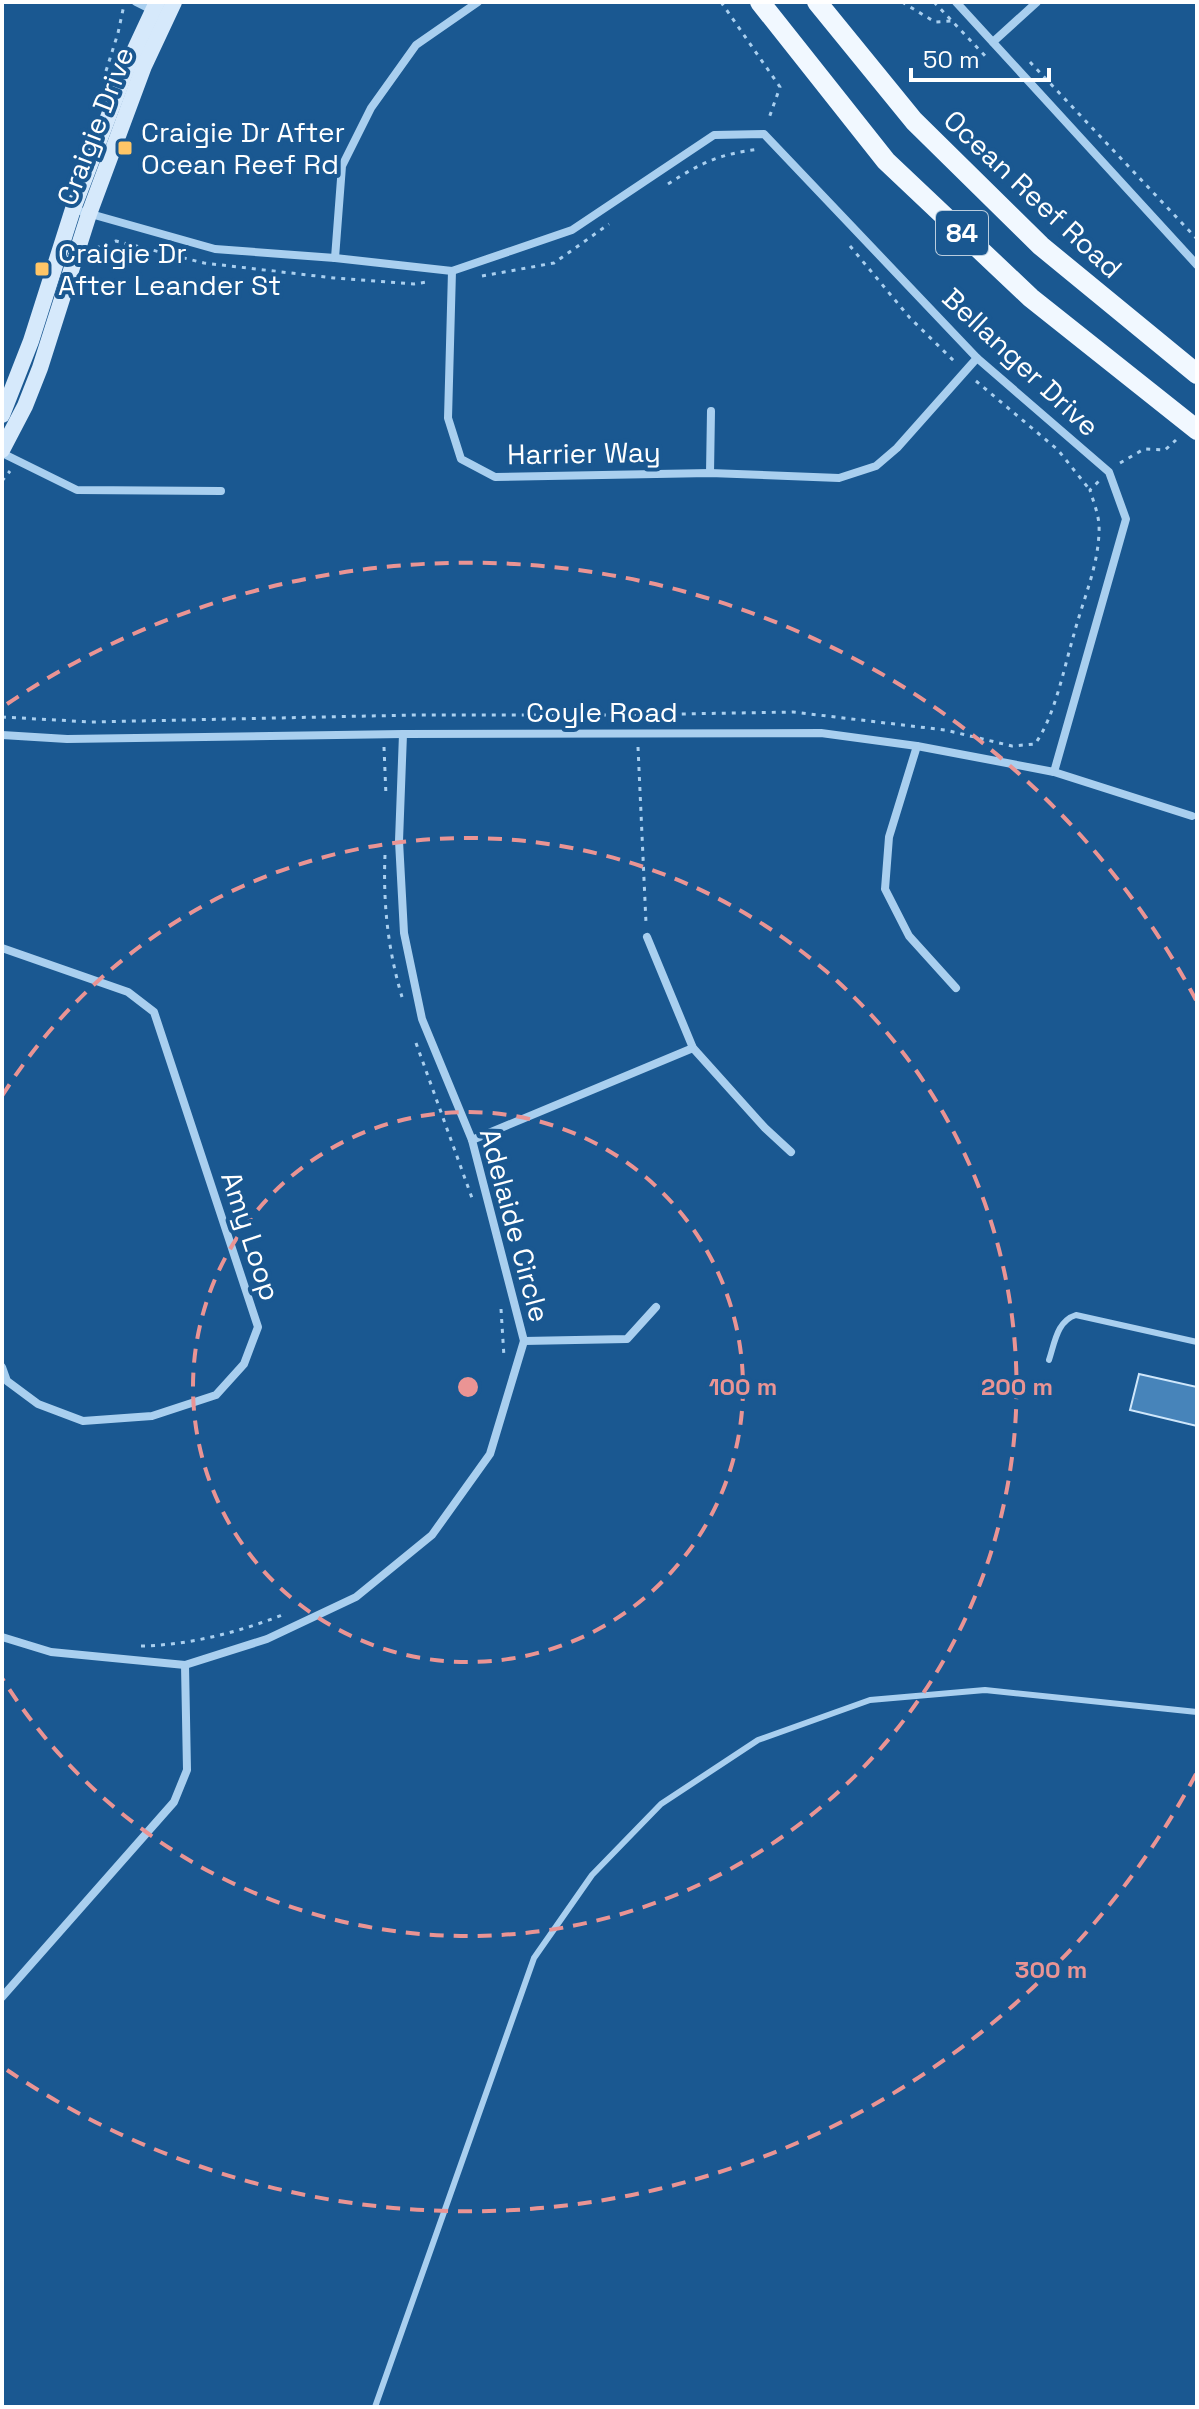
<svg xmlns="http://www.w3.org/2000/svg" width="1199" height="2409" font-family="'Space Grotesk',sans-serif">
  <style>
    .building { fill: #4784ba; stroke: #cfe7fb; stroke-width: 2 }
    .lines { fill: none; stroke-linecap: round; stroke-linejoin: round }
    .path { stroke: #a9cfef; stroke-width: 3; stroke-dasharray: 4 6; stroke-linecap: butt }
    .lane { stroke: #a9cfef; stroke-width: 6 }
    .street { stroke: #a9cfef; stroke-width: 8 }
    .secondary { stroke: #d6e9fb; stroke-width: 16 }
    .primary { stroke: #f1f8ff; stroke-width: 20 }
    .ring { fill: none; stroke: #ea9494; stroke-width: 4; stroke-dasharray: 14 10 }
    .poi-dot { fill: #ffc667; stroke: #1a5891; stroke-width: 3 }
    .labels { text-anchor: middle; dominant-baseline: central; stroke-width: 8; stroke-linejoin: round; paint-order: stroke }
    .shield { fill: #1a5891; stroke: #bacdde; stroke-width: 2 }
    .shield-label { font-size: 26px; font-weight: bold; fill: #fff }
    .street-label { font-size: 28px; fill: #fff; stroke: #1a5891 }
    .poi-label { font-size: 28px; fill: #fff; stroke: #1a5891; text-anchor: start }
    .centre { fill: #ea9494; stroke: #1a5891; stroke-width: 4 }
    .ring-label { font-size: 24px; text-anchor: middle; font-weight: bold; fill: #ea9494; stroke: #1a5891; stroke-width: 8; stroke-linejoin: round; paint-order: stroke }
  </style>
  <rect width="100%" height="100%" fill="#1a5891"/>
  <polygon class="building" points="1139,1374 1197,1387 1197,1426 1130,1410"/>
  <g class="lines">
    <g class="path">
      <polyline points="721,2 780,87 768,121"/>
      <polyline points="902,2 935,22 952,21"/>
      <polyline points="934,2 989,60"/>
      <polyline points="1030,62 1197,239"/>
      <polyline points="106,71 118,33 124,5"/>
      <path d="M668 184C702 162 720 154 760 149"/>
      <polyline points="850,246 910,318 955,362"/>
      <polyline points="96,248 116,241 204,263 334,278 414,284 427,282"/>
      <polyline points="482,276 554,263 609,224"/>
      <polyline points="976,381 1058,450 1090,490"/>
      <polyline points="1120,463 1144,449 1165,450 1176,440"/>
      <polyline points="2,481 10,471"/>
      <path d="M2 717 91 722 415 715H623L793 712 945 730 1012 746 1035 744C1055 716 1064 668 1074 634 1083 600 1098 567 1099 532 1100 517 1094 504 1090 490L1099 481"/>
      <polyline points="384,747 386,796"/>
      <polyline points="638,747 646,923"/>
      <path d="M385 855C383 904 388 950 402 997"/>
      <polyline points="416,1043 472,1198"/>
      <polyline points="501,1309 504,1357"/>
      <path d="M141 1646C191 1645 239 1632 285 1614"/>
    </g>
    <g class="lane">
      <path d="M1049 1360C1055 1342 1057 1321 1076 1315L1197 1342"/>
      <polyline points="375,2407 534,1958 592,1875 661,1804 758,1740 870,1700 985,1690 1197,1712"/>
    </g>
    <g class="street">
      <polyline points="136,2 154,11"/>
      <polyline points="956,2 1197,265"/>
      <polyline points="993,42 1037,2"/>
      <polyline points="73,209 215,249 335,258 452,271 572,230 714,135 764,134 977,358 1109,472 1126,519 1054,772"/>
      <polyline points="335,258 342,166 371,108 416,45 478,2"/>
      <polyline points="452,271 448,418 461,459 495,477 710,473 839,478 876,466 897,448 977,358"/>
      <polyline points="2,453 77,490 221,491"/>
      <polyline points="710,473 711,411"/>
      <polyline points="2,735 67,739 403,734 821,733 917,746 1054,772 1192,816"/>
      <polyline points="917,746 889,837 885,889 909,936 956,988"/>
      <polyline points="647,937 693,1048 765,1128 791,1152"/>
      <polyline points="2,948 128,992 154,1012 258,1327 244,1364 216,1395 152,1416 83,1421 38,1404 7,1381 2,1367"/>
      <polyline points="472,1140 693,1048"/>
      <polyline points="524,1341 627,1339 656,1307"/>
      <polyline points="2,1637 51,1652 185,1665 267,1639 356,1597 432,1535 490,1454 524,1341 472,1140 422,1019 404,933 399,841 403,734"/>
      <polyline points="2,1997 174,1802 187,1770 185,1665"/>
    </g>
    <g class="secondary">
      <polyline points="2,415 31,341 73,209 130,60 157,2"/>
      <polyline points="2,450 25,406 40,368 89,214 144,66 174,2"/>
    </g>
    <g class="primary">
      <polyline points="760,2 886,161 1031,298 1197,430"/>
      <polyline points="817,2 914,121 1041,246 1197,374"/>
    </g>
  </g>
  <g class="ring">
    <circle cx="468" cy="1387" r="275"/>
    <path d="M2 1096A549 549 0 1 1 2 1678"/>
    <path d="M1196 1774A824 824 0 0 1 7 2070M7 704A824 824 0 0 1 1196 1000"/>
  </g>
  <g class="poi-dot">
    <rect x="117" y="140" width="16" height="16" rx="4"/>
    <rect x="34" y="261" width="16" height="16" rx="4"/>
  </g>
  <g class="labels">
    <rect class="shield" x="936" y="211" width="52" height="44" rx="6"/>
    <g class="shield-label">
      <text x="962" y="233">84</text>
    </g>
    <g class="street-label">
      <text transform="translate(95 126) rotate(-69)">Craigie Drive</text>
      <text transform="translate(1033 194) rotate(43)">Ocean Reef Road</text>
      <text transform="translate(1021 362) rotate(43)">Bellanger Drive</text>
      <text transform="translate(584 453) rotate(-1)">Harrier Way</text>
      <text x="602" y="712">Coyle Road</text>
      <text transform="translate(515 1225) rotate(75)">Adelaide Circle</text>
      <text transform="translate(251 1236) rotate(72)">Amy Loop</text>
    </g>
    <g class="poi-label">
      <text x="141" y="132">Craigie Dr After<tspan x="141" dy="32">Ocean Reef Rd</tspan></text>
      <text x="58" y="253">Craigie Dr<tspan x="58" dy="32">After Leander St</tspan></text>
    </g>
  </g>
  <circle cx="468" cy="1387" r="12" class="centre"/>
  <g class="ring-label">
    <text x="743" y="1395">100 m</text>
    <text x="1017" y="1395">200 m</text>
    <text x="1051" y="1978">300 m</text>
  </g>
  <rect width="1199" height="2409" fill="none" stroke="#ffffff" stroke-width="8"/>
  <path d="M911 68v12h138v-12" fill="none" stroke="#ffffff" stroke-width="4"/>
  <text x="923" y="68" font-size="24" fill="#ffffff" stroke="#1a5891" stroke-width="6" paint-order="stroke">50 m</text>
</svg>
